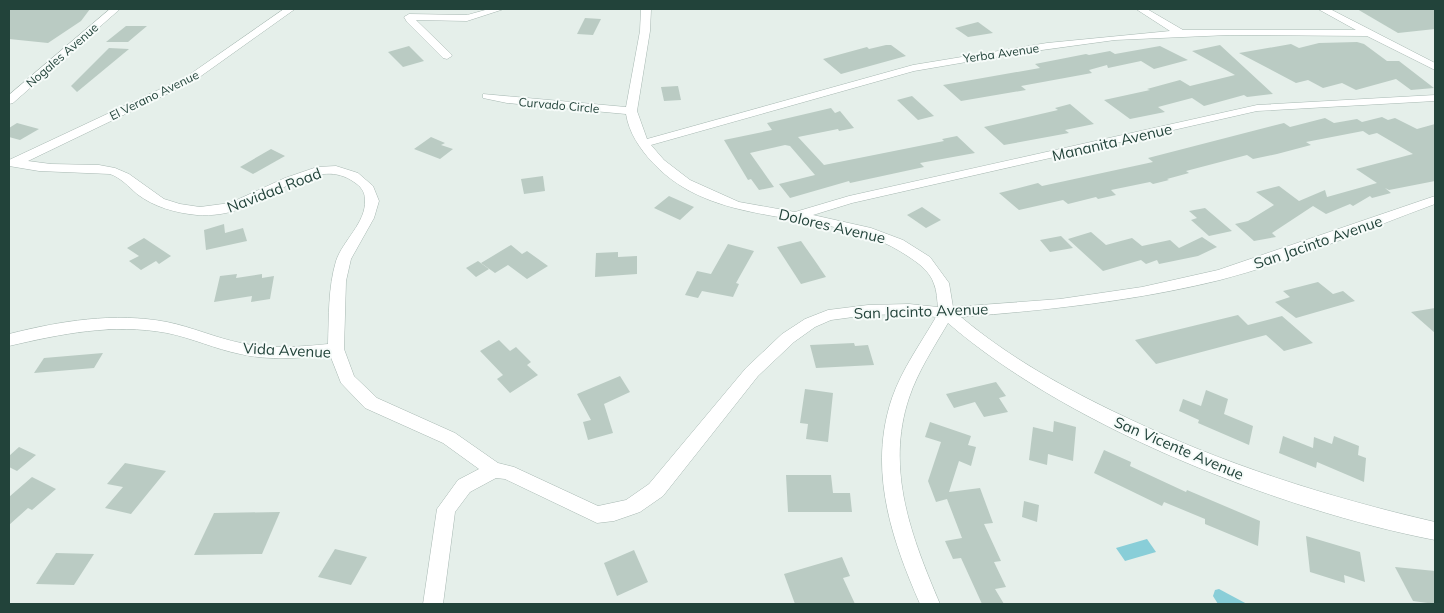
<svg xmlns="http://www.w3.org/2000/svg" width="1444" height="613" font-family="Mulish,sans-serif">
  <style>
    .water { fill: #89ced8 }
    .building { fill: #bacbc3 }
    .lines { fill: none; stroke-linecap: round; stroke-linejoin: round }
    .street-casing { stroke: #a7b8b2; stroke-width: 1 }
    .street { fill: #fff; fill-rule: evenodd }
    .labels { text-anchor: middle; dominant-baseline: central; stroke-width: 4; stroke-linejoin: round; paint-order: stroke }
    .far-street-label { font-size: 12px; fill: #22433a; stroke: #f6fbf9 }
    .street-label { font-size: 15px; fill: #22433a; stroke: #f6fbf9 }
  </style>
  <rect width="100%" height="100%" fill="#e5efea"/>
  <g class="water">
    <polygon points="1147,539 1156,552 1125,561 1116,548"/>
    <polygon points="1219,589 1247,604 1218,604 1213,596 1215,590"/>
  </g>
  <g class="building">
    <polygon points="9,9 90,9 81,21 48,43 9,39"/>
    <polygon points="1357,9 1435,9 1435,29 1398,33"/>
    <polygon points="585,18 601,19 593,35 577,34"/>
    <polygon points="978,22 993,33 968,37 955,28"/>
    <polygon points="126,26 147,26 128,42 106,42"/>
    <polygon points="1357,42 1364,44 1387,61 1399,61 1434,88 1411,90 1396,79 1356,90 1342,83 1323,88 1308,80 1296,83 1239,53 1291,44 1299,48 1319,43"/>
    <polygon points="886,45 891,45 906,56 841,74 823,59 867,47 869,49"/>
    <polygon points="1220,45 1273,94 1247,97 1244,95 1204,106 1192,98 1158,107 1165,112 1130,119 1104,100 1150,90 1147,89 1180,80 1190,86 1235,75 1192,51"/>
    <polygon points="409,46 424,61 403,67 388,52"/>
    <polygon points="1160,46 1188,60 1154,69 1141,61 1108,68 1107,65 1089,70 1092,73 1021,86 1026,90 961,101 943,85 1040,68 1035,64 1086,54 1089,55 1110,51 1115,54"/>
    <polygon points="109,48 129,49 77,92 71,86"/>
    <polygon points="678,86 681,100 664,101 661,87"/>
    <polygon points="912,96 934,116 918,120 897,100"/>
    <polygon points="1070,104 1094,124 1065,130 1069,133 1004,145 984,127 1058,110 1055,108"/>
    <polygon points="831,108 835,113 840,111 854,128 839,131 838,129 798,137 824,165 944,141 942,139 957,136 975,153 920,163 924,167 850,183 849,181 790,198 779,184 815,175 790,146 785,145 750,153 774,187 759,190 751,179 748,180 724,140 772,130 767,123"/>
    <polygon points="1382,117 1388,120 1395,118 1417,129 1435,124 1435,181 1389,190 1385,188 1391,193 1372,198 1370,196 1353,206 1350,204 1326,214 1313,206 1272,233 1276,237 1254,241 1235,224 1248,221 1274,205 1256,192 1279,186 1299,201 1325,190 1327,197 1377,183 1356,169 1413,154 1377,133 1369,135 1363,131 1306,142 1311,145 1277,154 1253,159 1247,155 1186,171 1189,173 1167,179 1169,180 1153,184 1150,182 1111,190 1116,195 1098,199 1096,197 1068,204 1063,200 1019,210 999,193 1038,183 1042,186 1153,162 1148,158 1284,123 1290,127 1325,118 1334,123 1357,119 1362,122"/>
    <polygon points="17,123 39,129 20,140 9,137 9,128"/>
    <polygon points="431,137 445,143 441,145 453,149 440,159 414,149"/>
    <polygon points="271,149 285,156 253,174 240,167"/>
    <polygon points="543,176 545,191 524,194 521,179"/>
    <polygon points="669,196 694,207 680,220 654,208"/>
    <polygon points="922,207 941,220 926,228 907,215"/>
    <polygon points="1205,208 1232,231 1209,236 1191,220 1197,218 1189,211"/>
    <polygon points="224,224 225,233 243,228 247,241 206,250 204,230"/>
    <polygon points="1091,232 1106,245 1132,238 1142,246 1170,240 1179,248 1202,237 1217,247 1198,256 1159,264 1157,260 1146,264 1141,260 1103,271 1068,239"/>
    <polygon points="1061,236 1073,248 1050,252 1040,240"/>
    <polygon points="144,238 171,256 159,264 156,261 141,270 129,261 139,256 127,248"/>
    <polygon points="801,241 813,258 826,277 801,284 777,247"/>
    <polygon points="728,244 754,251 736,283 739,284 733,297 702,291 698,298 685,295 697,271 711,274"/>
    <polygon points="511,245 522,254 527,251 548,266 527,279 508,265 495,273 481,263"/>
    <polygon points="618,252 618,257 637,256 637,274 595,277 596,253"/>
    <polygon points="478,261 489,269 476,277 466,268"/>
    <polygon points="237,274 236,278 262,274 262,278 274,276 270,299 251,302 252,296 214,302 220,276"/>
    <polygon points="1318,282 1333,294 1343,291 1355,301 1296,318 1275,302 1290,297 1283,291"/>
    <polygon points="1435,308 1435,333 1411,312"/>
    <polygon points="1238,315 1248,325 1282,316 1313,343 1284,351 1266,335 1156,364 1135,340"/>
    <polygon points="499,340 510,351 516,347 531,362 527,365 538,375 510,393 497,379 503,375 480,351"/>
    <polygon points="854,343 855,346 868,345 874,365 816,368 810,345"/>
    <polygon points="103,353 94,368 34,373 44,358"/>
    <polygon points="620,376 630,392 604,404 613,433 588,440 583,422 591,420 577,394"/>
    <polygon points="996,382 1006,396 999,398 1008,412 984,417 975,402 954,408 946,394"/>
    <polygon points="805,389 833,393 828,442 806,439 808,424 800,423"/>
    <polygon points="1206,390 1228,399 1224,414 1253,426 1249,445 1198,423 1199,420 1179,411 1183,399 1201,406"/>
    <polygon points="1054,421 1076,427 1073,461 1048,454 1047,465 1029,460 1033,427 1053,432"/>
    <polygon points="930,422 971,436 968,445 976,447 971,466 959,461 949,492 980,488 993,523 984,524 1001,561 994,562 1006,587 995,589 1004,604 982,604 961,558 953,559 945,541 962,538 947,499 936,502 928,481 941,442 925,437"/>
    <polygon points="1283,436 1313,448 1314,437 1332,444 1334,436 1359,446 1358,455 1366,458 1364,482 1317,462 1316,468 1279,453"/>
    <polygon points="19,447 36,455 17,471 9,467 9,456"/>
    <polygon points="1104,450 1131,462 1130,466 1186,492 1187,490 1260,521 1258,546 1205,524 1205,519 1164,502 1162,506 1094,473"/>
    <polygon points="125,463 166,471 131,514 105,508 123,487 107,484"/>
    <polygon points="786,475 831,475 833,493 850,493 852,512 788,512"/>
    <polygon points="32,477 56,489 32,510 28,508 9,525 9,497"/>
    <polygon points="1024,501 1039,505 1037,522 1022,517"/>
    <polygon points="280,512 262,554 194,555 214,513"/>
    <polygon points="1306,536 1360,552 1365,582 1344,575 1345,583 1310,572"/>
    <polygon points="335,549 367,557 351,585 318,577"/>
    <polygon points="634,550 648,582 617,596 604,563"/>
    <polygon points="56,553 94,554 74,585 36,584"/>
    <polygon points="842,557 850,576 843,578 855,604 795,604 784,574"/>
    <polygon points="1395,567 1435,571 1435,604 1413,601"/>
  </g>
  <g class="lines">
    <defs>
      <g id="street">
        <polygon points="110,9 120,9 13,103 9,104 9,95"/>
        <path d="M284 9H295L194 81 28 161 51 164 99 165 115 168 129 174 164 199 180 204 200 207 230 203 285 178 317 167 336 166 358 173 373 186 379 201 374 218 351 259 346 281 344 349 354 376 377 398 455 433 498 463 514 467 598 506 626 500 649 484 746 368 782 334 805 319 828 310 868 305 909 304 938 307C937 300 937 291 934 284 930 271 917 262 906 255 829 204 720 234 653 163 640 149 629 133 626 114L507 103 483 98V94L626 107 640 31 641 9H651L650 31 637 111 647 139 913 65 1047 43 1170 31 1136 9H1147L1183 30H1356L1318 9H1330L1435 63V70L1367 36 1229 35 1115 40 1013 54 914 71 651 145 664 160 690 180 739 202 795 212 849 196 1257 105 1435 95V101L1257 111 852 203 813 215 871 228 903 240 930 257 949 283 953 307 1060 299 1142 287 1218 270 1435 196V204C1364 230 1293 261 1220 280 1135 301 1048 310 961 317 1010 358 1066 389 1123 416 1223 464 1327 497 1435 522V540C1280 510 1068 427 948 323 934 347 918 371 909 398 885 470 912 538 940 604H920C891 538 868 469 892 398 902 369 921 343 936 317L909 314 868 315 831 320 815 327 794 342 758 376 663 496 640 512 614 521 597 523 505 479 496 478 470 492 455 512 443 604H423L437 509 458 480 479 469 443 443 365 408 341 383 330 355C301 358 269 361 240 354 215 349 192 338 167 333 113 323 61 334 9 346V334C60 321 115 312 167 322 192 327 216 338 241 343 269 349 300 347 328 344 329 316 328 288 336 261 343 240 366 223 365 200 365 191 360 186 354 182 319 157 275 196 242 208 228 214 212 216 197 215 176 213 154 207 137 194 128 186 121 178 110 174L39 171 9 166V160L186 77Z"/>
        <polygon points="489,9 504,9 467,21 416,20 451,54 452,56 447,59 443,58 407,22 404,17 409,14 467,15"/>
      </g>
    </defs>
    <use href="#street" class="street-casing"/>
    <use href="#street" class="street"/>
  </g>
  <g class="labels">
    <g class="far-street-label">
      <text transform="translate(1001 53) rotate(-8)">Yerba Avenue</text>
      <text transform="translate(62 55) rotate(-41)">Nogales Avenue</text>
      <text transform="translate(154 95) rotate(-26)">El Verano Avenue</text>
      <text transform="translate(559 105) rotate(5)">Curvado Circle</text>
    </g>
    <g class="street-label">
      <text transform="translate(1112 142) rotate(-13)">Mananita Avenue</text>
      <text transform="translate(274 190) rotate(-21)">Navidad Road</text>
      <text transform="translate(832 226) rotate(13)">Dolores Avenue</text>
      <text transform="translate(1318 242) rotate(-19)">San Jacinto Avenue</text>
      <text transform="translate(921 311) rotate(-2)">San Jacinto Avenue</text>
      <text transform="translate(287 350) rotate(3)">Vida Avenue</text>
      <text transform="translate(1179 448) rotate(23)">San Vicente Avenue</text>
    </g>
  </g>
  <rect width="1444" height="613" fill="none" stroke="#22433a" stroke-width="20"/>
</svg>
